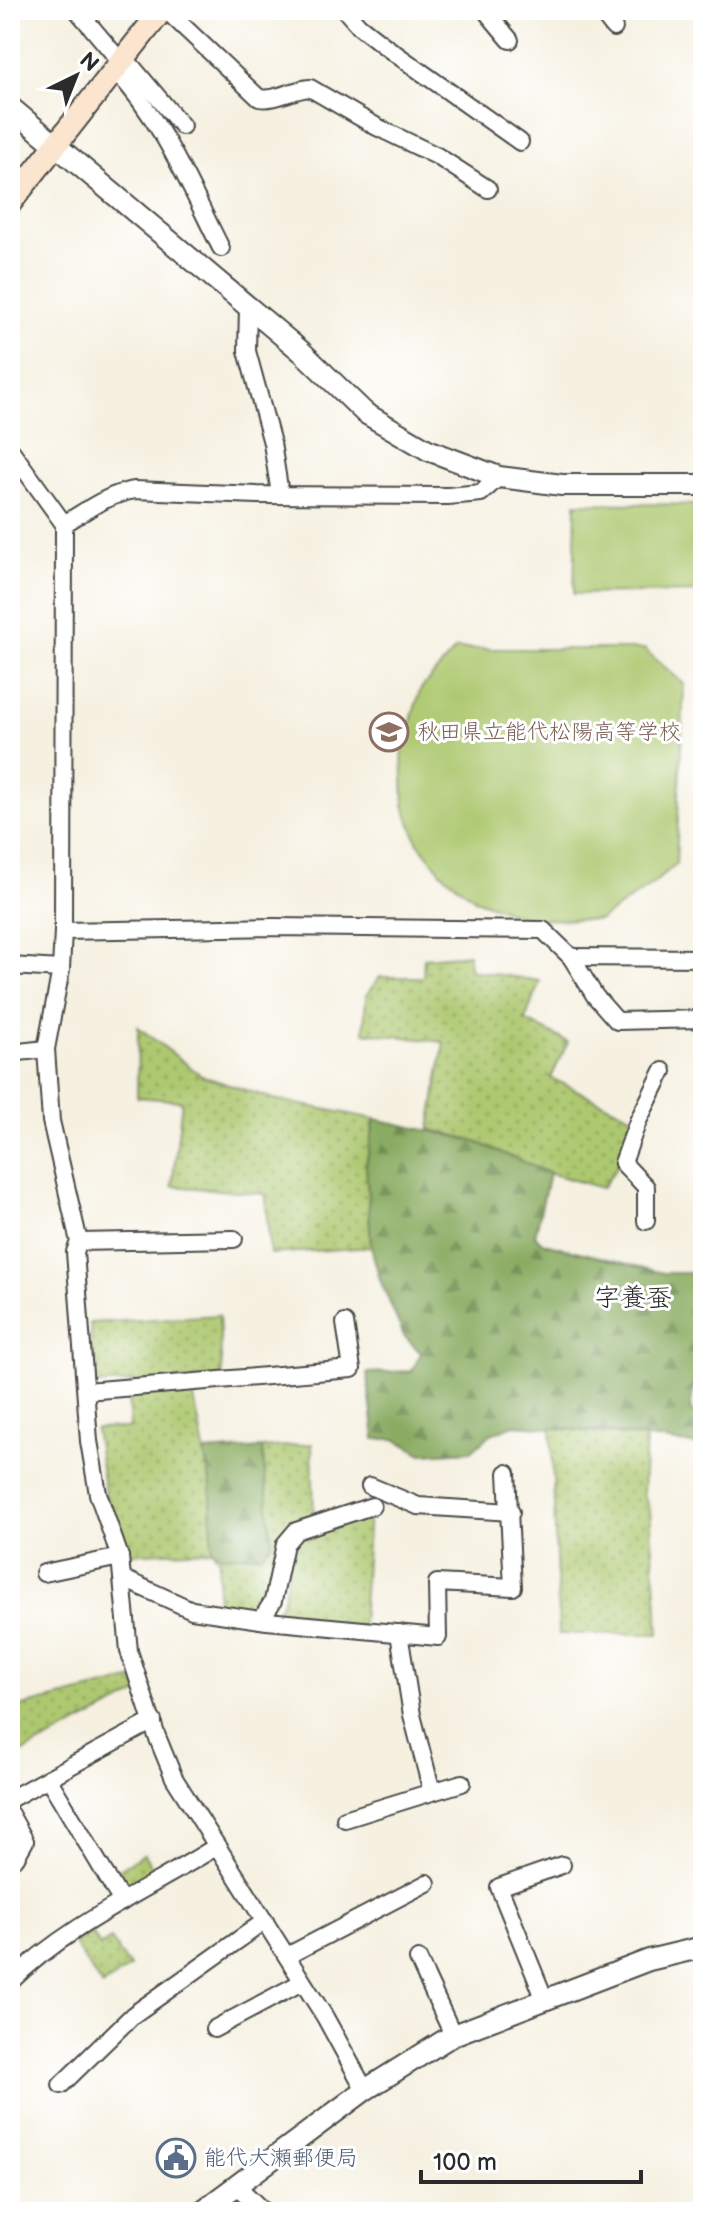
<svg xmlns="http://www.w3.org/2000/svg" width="713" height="2222" font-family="'Balsamiq Sans','Klee One',sans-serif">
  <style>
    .green { fill: url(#green-dots); stroke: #6c7a4d; stroke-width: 2 }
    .forest { fill: url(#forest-firs); stroke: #5a6c46; stroke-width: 2 }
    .pitch { fill: #adc86f; stroke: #6c7a4d; stroke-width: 2 }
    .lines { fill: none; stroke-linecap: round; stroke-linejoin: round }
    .minor-casing { stroke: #494946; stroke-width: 20 }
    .tertiary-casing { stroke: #494946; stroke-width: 24 }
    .secondary-casing { stroke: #494946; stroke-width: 26 }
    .minor { stroke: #fff; stroke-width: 16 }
    .tertiary { stroke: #fff; stroke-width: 20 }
    .secondary { stroke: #fce5cf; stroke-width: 22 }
    .labels { text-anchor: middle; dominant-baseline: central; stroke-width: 6; stroke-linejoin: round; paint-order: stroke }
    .education-label { font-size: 22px; fill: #785e54; stroke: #fff; text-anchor: start }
    .service-label { font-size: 22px; fill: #4e5e75; stroke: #fff; text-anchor: start }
    .quarter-label { font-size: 26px; fill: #2b2b2b; stroke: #fff }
  </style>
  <defs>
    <pattern id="green-dots" width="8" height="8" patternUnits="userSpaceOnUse" patternTransform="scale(2)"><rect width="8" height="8" fill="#adc86f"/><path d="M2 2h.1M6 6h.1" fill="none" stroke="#8da35b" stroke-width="1.8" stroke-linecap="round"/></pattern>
    <pattern id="forest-firs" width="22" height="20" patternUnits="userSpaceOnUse" patternTransform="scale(2)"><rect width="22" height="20" fill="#8aac62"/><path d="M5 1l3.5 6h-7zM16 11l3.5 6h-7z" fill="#718c51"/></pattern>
  </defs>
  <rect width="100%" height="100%" fill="#fff"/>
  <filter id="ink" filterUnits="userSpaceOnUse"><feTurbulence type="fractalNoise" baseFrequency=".0125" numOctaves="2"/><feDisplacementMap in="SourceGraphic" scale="16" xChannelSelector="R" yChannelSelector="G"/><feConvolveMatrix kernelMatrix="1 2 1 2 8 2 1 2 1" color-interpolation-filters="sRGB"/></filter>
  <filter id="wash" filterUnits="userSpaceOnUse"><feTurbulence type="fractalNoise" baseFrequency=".006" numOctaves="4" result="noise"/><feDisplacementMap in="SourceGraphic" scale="32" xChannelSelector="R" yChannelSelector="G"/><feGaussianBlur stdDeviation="1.8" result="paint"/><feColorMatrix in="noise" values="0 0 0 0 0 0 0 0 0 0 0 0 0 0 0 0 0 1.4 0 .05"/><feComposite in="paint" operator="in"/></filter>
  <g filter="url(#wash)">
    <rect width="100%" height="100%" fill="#f5f0e0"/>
    <g class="green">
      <polygon points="469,954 469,970 540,981 525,1020 568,1042 551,1078 635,1118 616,1168 602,1188 549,1173 472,1140 430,1129 444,1042 364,1032 366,995 380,977 423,977 424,958"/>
      <polygon points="138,1027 202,1076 277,1100 375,1119 366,1164 371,1247 270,1254 265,1194 172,1186 182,1101 137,1097"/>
      <polygon points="219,1315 222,1377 94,1385 90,1323"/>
      <polygon points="192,1387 211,1487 212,1550 272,1543 262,1448 312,1444 314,1517 286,1530 270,1596 259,1614 217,1607 219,1560 212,1550 124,1554 105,1494 95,1429 130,1428 128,1392"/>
      <polygon points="551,1428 646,1438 643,1493 650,1510 659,1634 559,1634"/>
      <polygon points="369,1512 362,1626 273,1617 283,1600 291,1553 299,1540 307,1531"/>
      <polygon points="135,1679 139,1693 10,1759 10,1709"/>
      <polygon points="144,1854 157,1876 127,1894 114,1872"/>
      <polygon points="91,1932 100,1946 111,1939 130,1967 102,1986 74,1944"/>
    </g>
    <g class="forest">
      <polygon points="375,1119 472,1140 549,1173 535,1236 544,1243 663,1273 703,1273 703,1324 690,1411 703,1413 703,1446 609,1432 514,1425 491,1434 471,1451 422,1454 395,1439 375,1439 367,1373 412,1371 421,1353 404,1336 380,1280 371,1247 366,1164"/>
      <polygon points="262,1448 272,1543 262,1554 223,1556 212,1550 211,1487 204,1452"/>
    </g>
    <g class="pitch">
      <polygon points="576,503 703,505 703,592 574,594"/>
      <polygon points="456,649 644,649 684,684 676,864 654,883 600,920 528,919 475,899 443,874 418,843 404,805 402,752 420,690"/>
    </g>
  </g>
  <g filter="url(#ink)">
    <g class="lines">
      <defs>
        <g id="minor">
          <polyline points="77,10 120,61"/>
          <path d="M166 10 259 98C277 101 292 89 310 88L377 127 437 156 488 189"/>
          <polyline points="345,10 359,26 386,47 520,142"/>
          <polyline points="485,10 510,40"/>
          <polyline points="600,10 614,28"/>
          <polyline points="123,56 182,126"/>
          <path d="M114 69C162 119 190 187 221 248"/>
          <polyline points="248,308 247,351 272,443 280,494"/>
          <polyline points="10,449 64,524 63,931 61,969 46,1049 51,1121 79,1242 75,1252 89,1441 98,1494 120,1557 129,1651 156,1734 174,1778 325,2017 365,2090"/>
          <path d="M64 524C87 510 108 494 135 490L257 495 448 496 481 493 499 477"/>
          <polyline points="63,931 274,927 543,930 571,957 595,996 617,1021 703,1019"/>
          <polyline points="571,957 703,958"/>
          <polyline points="10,966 61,969"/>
          <polyline points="10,1053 46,1049"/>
          <polyline points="646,1221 646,1187 623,1163 638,1121 663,1071"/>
          <polyline points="79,1242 234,1239"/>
          <polyline points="86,1391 352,1369 345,1323"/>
          <polyline points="370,1486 418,1506 511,1512"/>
          <polyline points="44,1573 120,1557"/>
          <polyline points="124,1579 192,1610 267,1621 438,1637 437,1583 513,1587 507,1473"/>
          <polyline points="261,1620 273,1601 285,1544 296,1531 372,1506"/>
          <polyline points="399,1633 412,1715 432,1792 462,1783"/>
          <polyline points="48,1778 122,1902"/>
          <polyline points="10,1799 153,1721"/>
          <polyline points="10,1814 25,1841 16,1857 10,1861"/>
          <polyline points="345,1819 432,1792"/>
          <polyline points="287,1956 427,1883"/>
          <polyline points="418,1959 453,2035"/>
          <path d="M10 1982C67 1925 149 1889 217 1846"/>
          <polyline points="545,2000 499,1887 562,1865"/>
          <polyline points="214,2029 302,1982"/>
          <polyline points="61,2085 133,2015 265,1921"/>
          <polyline points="236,2185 264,2212"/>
        </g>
        <g id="tertiary">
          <polyline points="10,107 302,352 365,413 428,450 499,477 562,485 703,485"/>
          <polyline points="201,2212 365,2090 453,2035 649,1960 703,1947"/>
        </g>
        <polyline id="secondary" points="10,203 162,10"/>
      </defs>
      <use href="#minor" class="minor-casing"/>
      <use href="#tertiary" class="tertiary-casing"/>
      <use href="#secondary" class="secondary-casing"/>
      <use href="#minor" class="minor"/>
      <use href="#tertiary" class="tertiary"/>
      <use href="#secondary" class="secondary"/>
    </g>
  </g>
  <defs>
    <symbol id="school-ring" viewBox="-11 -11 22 22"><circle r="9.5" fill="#fff" stroke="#8d6e63" stroke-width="1.5"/><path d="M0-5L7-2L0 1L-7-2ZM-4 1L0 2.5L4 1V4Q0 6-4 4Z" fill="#8d6e63"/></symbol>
    <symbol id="civic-ring" viewBox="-11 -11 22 22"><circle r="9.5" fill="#fff" stroke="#5c6f8a" stroke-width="1.5"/><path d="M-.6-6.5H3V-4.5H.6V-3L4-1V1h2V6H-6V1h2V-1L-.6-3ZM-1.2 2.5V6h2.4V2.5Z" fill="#5c6f8a"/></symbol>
  </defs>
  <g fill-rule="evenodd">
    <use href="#school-ring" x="367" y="710" width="44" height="44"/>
    <use href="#civic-ring" x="154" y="2136" width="44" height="44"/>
  </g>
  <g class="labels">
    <g class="education-label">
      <text x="417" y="732">秋田県立能代松陽高等学校</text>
    </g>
    <g class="service-label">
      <text x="204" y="2158">能代大瀬郵便局</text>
    </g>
    <g class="quarter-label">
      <text x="633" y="1298">字養蚕</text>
    </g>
  </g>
  <rect width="713" height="2222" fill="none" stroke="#fff" stroke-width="40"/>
  <g transform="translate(76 76) rotate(43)" stroke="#ffffff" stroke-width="6" paint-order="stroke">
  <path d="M0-6L14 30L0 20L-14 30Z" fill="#2b2b2b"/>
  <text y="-12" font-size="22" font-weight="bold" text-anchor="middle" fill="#2b2b2b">N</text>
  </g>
  <path d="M421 2170v12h220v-12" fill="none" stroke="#2b2b2b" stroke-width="4"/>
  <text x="433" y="2170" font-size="24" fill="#2b2b2b" stroke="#ffffff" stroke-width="6" paint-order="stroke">100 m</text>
</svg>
